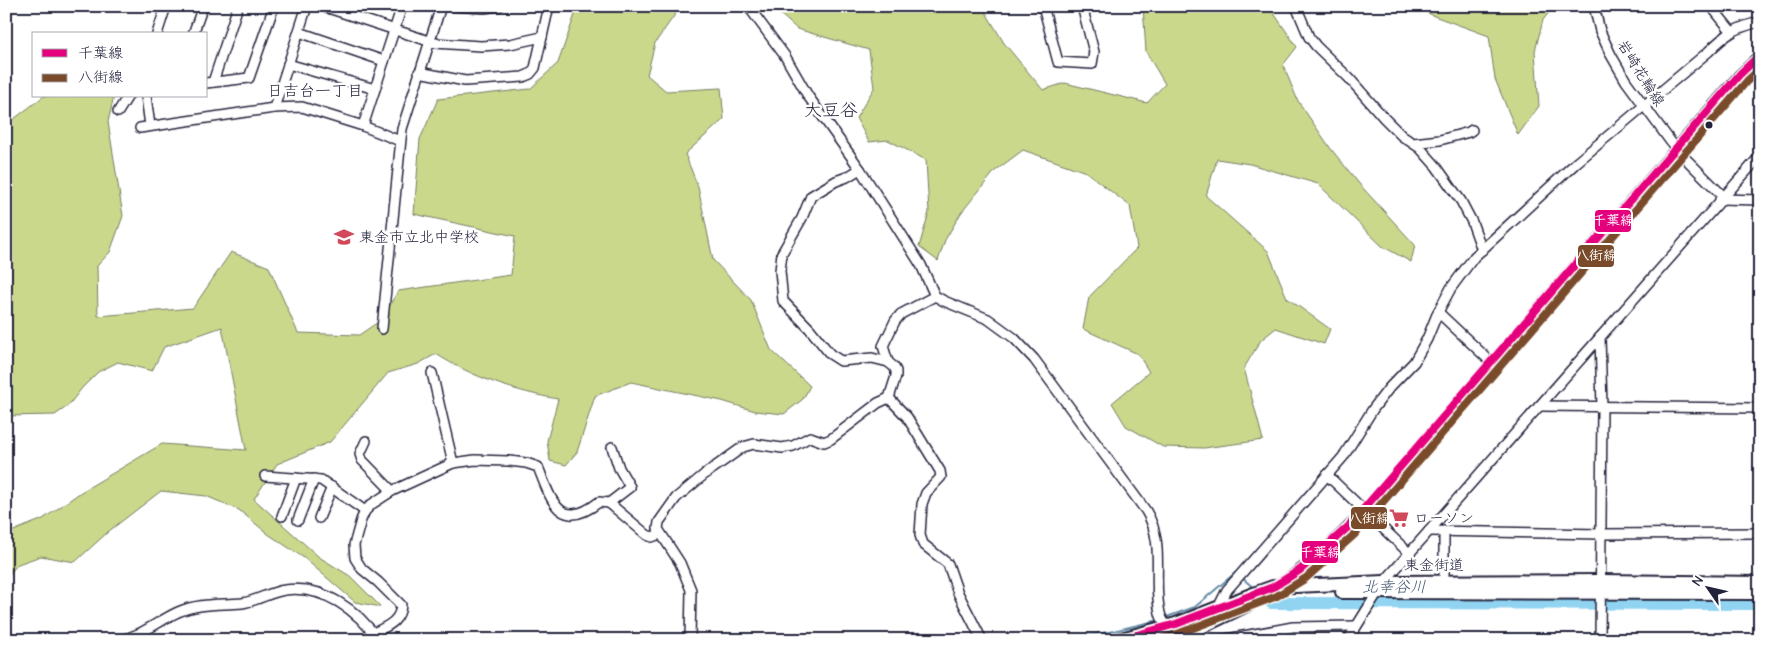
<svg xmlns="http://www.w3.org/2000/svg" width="1766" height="646" font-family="'Comic Neue','Klee One',sans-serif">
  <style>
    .green { fill: #cad88c; stroke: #767d64 }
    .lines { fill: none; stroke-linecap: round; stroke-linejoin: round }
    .stream { stroke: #658da9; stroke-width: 2 }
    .river { stroke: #91d4f2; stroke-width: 12 }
    .minor-casing { stroke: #22223b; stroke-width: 12 }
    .highway-casing { stroke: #22223b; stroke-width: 16 }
    .minor { stroke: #fff; stroke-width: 9 }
    .highway { stroke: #fff; stroke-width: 12 }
    .bus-1-casing { stroke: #fff; stroke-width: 11 }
    .bus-2-casing { stroke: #fff; stroke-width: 11 }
    .bus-1 { stroke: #e5007d; stroke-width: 8 }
    .bus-2 { stroke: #7a4b2a; stroke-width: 8 }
    .bus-dot { fill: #22223b; stroke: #fff; stroke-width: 2 }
    .labels { text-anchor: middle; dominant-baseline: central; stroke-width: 5; stroke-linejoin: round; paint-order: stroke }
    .street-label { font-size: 15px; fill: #22223b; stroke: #fff }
    .poi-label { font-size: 15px; fill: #22223b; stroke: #fff; text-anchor: start }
    .neighbourhood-label { font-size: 16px; fill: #22223b; stroke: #fff }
    .water-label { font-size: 16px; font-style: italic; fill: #435772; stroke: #fff }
    .quarter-label { font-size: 18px; fill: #22223b; stroke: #fff }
    .line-badge { stroke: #fff; stroke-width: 2 }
    .badge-label { font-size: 14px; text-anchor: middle; font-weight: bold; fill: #fff }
  </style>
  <rect width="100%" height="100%" fill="#fff"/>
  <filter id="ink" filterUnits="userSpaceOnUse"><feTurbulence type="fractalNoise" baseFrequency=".02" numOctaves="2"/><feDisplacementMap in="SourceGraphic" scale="10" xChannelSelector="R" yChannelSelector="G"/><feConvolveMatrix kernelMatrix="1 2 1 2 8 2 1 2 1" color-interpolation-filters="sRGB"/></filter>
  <g filter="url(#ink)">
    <g class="green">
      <path d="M578 6H681L655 43 647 75 666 91 721 88 724 119 685 154 698 187 713 260 751 300 771 350 810 386 803 399 784 414 755 411 722 401 631 382 595 396 577 452 566 465 550 461 547 441 558 399C516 392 472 377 436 354L418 364 388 373 330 442 277 464 254 499 319 557 350 576 381 607 355 602 304 558 268 534 239 510 206 496 161 491 109 531 75 562 41 556 18 564 6 578V534L43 519 81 492 162 444 246 450 222 327 164 347 152 371 118 362 98 372 82 388 68 406 55 415 6 416V125L44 96H114L108 122 123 216 110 252 97 266 98 316 193 308 231 252 269 267 298 333 359 335 381 320 398 291 511 275 515 236 414 214 420 139 438 99 530 89 558 63Z"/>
      <polygon points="771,6 982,6 1004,43 1043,90 1065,83 1147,103 1165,84 1146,52 1143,6 1278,6 1273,12 1297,47 1283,65 1298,101 1331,149 1361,186 1415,245 1411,262 1382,246 1318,184 1250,164 1217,159 1206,196 1268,251 1287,298 1330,329 1324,344 1276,328 1261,340 1244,368 1263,440 1204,448 1163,447 1126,426 1112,403 1149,372 1138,354 1083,329 1089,297 1137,248 1130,206 1086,172 1023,150 995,171 961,213 945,240 938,261 919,247 929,212 926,160 888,140 869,142 856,118 874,88 869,50 797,29"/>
      <polygon points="1414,6 1554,6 1543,20 1535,51 1539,106 1518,135 1495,79 1489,36 1434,16"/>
    </g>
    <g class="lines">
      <g class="stream">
        <polyline points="1242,578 1254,588"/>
        <polyline points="1263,596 1271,603"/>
        <polyline points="1164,618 1195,607 1235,573 1236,574"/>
        <polyline points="1056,640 1109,632 1159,620"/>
      </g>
      <polyline class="river" points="1271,603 1760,604"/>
      <defs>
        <g id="minor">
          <polyline points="322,6 435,43 481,46 510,44 542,37"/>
          <polyline points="453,6 484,8 499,6"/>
          <path d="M748 6 785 56 808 96 860 169 921 265 935 296 944 301 988 319 1014 338 1034 359 1146 511C1166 544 1152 579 1160 613 1162 622 1170 631 1175 640"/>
          <polyline points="1043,6 1058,62 1092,64 1094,52 1082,6"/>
          <polyline points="1296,6 1309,37 1316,46 1349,78 1384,118 1402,136 1420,148 1436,166 1461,201 1472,222 1482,250"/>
          <polyline points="1594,6 1600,31 1611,55 1626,81 1676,149 1723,196"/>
          <polyline points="1711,6 1732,32"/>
          <polyline points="299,32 384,61"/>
          <polyline points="157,34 166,6"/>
          <polyline points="193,34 203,6"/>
          <polyline points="1754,60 1760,69"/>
          <polyline points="288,64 375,89"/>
          <polyline points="419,72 465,81 523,77 530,74 535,68 549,6"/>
          <polyline points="213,82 238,6"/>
          <polyline points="206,83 249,78 274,6"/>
          <polyline points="146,96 150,126"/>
          <polyline points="274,108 307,6"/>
          <polyline points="118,112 128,96"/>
          <polyline points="363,126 402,6"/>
          <polyline points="140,128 274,108 302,107 363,126 400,141"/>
          <polyline points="1413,143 1440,140 1469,132 1472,130"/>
          <polyline points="860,169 847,177 836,181 811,196 802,218 782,253 780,271 783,301 810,329 830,354 841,361 872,358 888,362 894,367 896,371 896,376 889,398"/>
          <polyline points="1720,199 1760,200"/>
          <polyline points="1438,312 1491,362"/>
          <polyline points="382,329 402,129 441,6"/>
          <polyline points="1600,337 1602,407 1600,640"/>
          <polyline points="888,362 883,346 895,321 901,314 935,296"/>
          <polyline points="432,373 453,463"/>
          <polyline points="889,398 907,417 940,471 941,477 926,493 922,504 920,535 923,544 948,564 958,593 982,640"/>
          <polyline points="1539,406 1760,408"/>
          <polyline points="366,441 360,454 362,460 392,491"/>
          <polyline points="1327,475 1409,553"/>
          <polyline points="265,476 321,480 365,511"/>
          <polyline points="609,503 630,487 619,468 612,447"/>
          <polyline points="282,516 296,478"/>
          <polyline points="319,518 332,487"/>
          <polyline points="298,520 314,479"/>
          <polyline points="1429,531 1601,534 1760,533"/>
          <polyline points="1444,531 1444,575"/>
          <path d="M1276 586C1309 566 1337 538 1364 511L1740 74 1760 55"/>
          <path d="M1218 608 1227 590 1343 457 1373 409 1389 388 1414 362 1427 339 1438 312 1451 288 1474 257 1577 162 1708 52C1725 35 1736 27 1760 22"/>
          <path d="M374 633C387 626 400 622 401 605L378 582 362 569 355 558 354 545 361 520 365 511 372 504 392 491 453 463 475 460 509 461 526 463 538 467C551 499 559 533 599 502L609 503 647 535 652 537 660 534"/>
          <polyline points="6,639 7,640"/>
          <path d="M120 640C142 636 158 621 178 612 199 603 220 605 242 603 257 601 270 592 285 590 323 585 358 610 378 640"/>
          <polyline points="690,640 691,590 680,563 658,529 659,522 676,498 705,474 743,447 754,444 782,448 793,446 810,437 824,442 831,439 878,403 889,398"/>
          <polyline points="1221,640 1293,627 1356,626"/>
          <polyline points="1348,640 1384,582 1760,156"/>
        </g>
        <g id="highway">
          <polyline points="1342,592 1760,593"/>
          <polyline points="1118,640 1176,624 1256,593 1273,587 1384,582 1601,581 1760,583"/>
          <polyline points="1174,640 1251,603"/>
        </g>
      </defs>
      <use href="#minor" class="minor-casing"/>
      <use href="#highway" class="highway-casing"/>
      <use href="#minor" class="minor"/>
      <use href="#highway" class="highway"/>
      <defs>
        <polyline id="bus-1" points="1119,640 1176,624 1273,587 1300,570 1348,527 1740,74 1760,55"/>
        <polyline id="bus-2" points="1157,640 1180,633 1277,596 1306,578 1355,534 1747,81 1760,69"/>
      </defs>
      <use href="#bus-1" class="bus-1-casing"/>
      <use href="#bus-2" class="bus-2-casing"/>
      <use href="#bus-1" class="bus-1"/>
      <use href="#bus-2" class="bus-2"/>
    </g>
  </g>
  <defs>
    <symbol id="school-bare" viewBox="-9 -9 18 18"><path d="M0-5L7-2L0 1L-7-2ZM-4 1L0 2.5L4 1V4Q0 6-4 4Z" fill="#d1495b" stroke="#fff" stroke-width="2.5" paint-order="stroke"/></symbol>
    <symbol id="supermarket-bare" viewBox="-9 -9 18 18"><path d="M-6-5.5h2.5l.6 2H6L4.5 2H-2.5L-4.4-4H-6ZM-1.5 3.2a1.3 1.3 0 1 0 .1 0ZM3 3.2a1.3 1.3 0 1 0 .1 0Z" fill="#d1495b" stroke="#fff" stroke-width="2.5" paint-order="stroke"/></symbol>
  </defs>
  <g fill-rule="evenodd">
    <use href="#school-bare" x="330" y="223" width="28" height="28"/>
    <use href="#supermarket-bare" x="1385" y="504" width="28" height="28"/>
  </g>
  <circle class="bus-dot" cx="1709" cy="125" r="4.5"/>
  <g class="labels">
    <g class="street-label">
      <text transform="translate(1641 73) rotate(58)">岩崎花輪線</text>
      <text x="1434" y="565">東金街道</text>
    </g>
    <g class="poi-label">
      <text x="359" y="237">東金市立北中学校</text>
      <text x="1414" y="518">ローソン</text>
    </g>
    <g class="neighbourhood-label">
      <text x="315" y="91">日吉台一丁目</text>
    </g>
    <g class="water-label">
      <text x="1394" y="587">北幸谷川</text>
    </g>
    <g class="quarter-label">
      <text x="831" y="110">大豆谷</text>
    </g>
  </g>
  <g class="line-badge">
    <rect x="1594" y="209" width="38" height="24" rx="5" fill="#e5007d"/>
    <rect x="1577" y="244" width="38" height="24" rx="5" fill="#7a4b2a"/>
    <rect x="1350" y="506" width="38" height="24" rx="5" fill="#7a4b2a"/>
    <rect x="1301" y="540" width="38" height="24" rx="5" fill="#e5007d"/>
  </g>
  <g class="badge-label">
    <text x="1613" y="225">千葉線</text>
    <text x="1596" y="260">八街線</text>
    <text x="1369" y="523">八街線</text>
    <text x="1320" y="557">千葉線</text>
  </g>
  <rect width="1766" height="646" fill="none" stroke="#fff" stroke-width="25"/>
  <rect x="12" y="12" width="1741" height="621" fill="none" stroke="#22223b" stroke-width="2" filter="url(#ink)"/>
  <rect x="32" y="32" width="175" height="65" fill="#ffffff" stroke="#a7a7b1"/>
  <rect x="42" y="49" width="25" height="8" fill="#e5007d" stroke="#a7a7b1"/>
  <text x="78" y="58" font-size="15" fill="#22223b">千葉線</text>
  <rect x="42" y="74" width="25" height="8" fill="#7a4b2a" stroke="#a7a7b1"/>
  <text x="78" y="82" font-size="15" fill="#22223b">八街線</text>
  <g transform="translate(1708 588) rotate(304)" stroke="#ffffff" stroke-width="4" paint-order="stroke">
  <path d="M0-4L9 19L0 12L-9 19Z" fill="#22223b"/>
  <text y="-8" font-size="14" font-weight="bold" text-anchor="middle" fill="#22223b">N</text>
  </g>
</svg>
